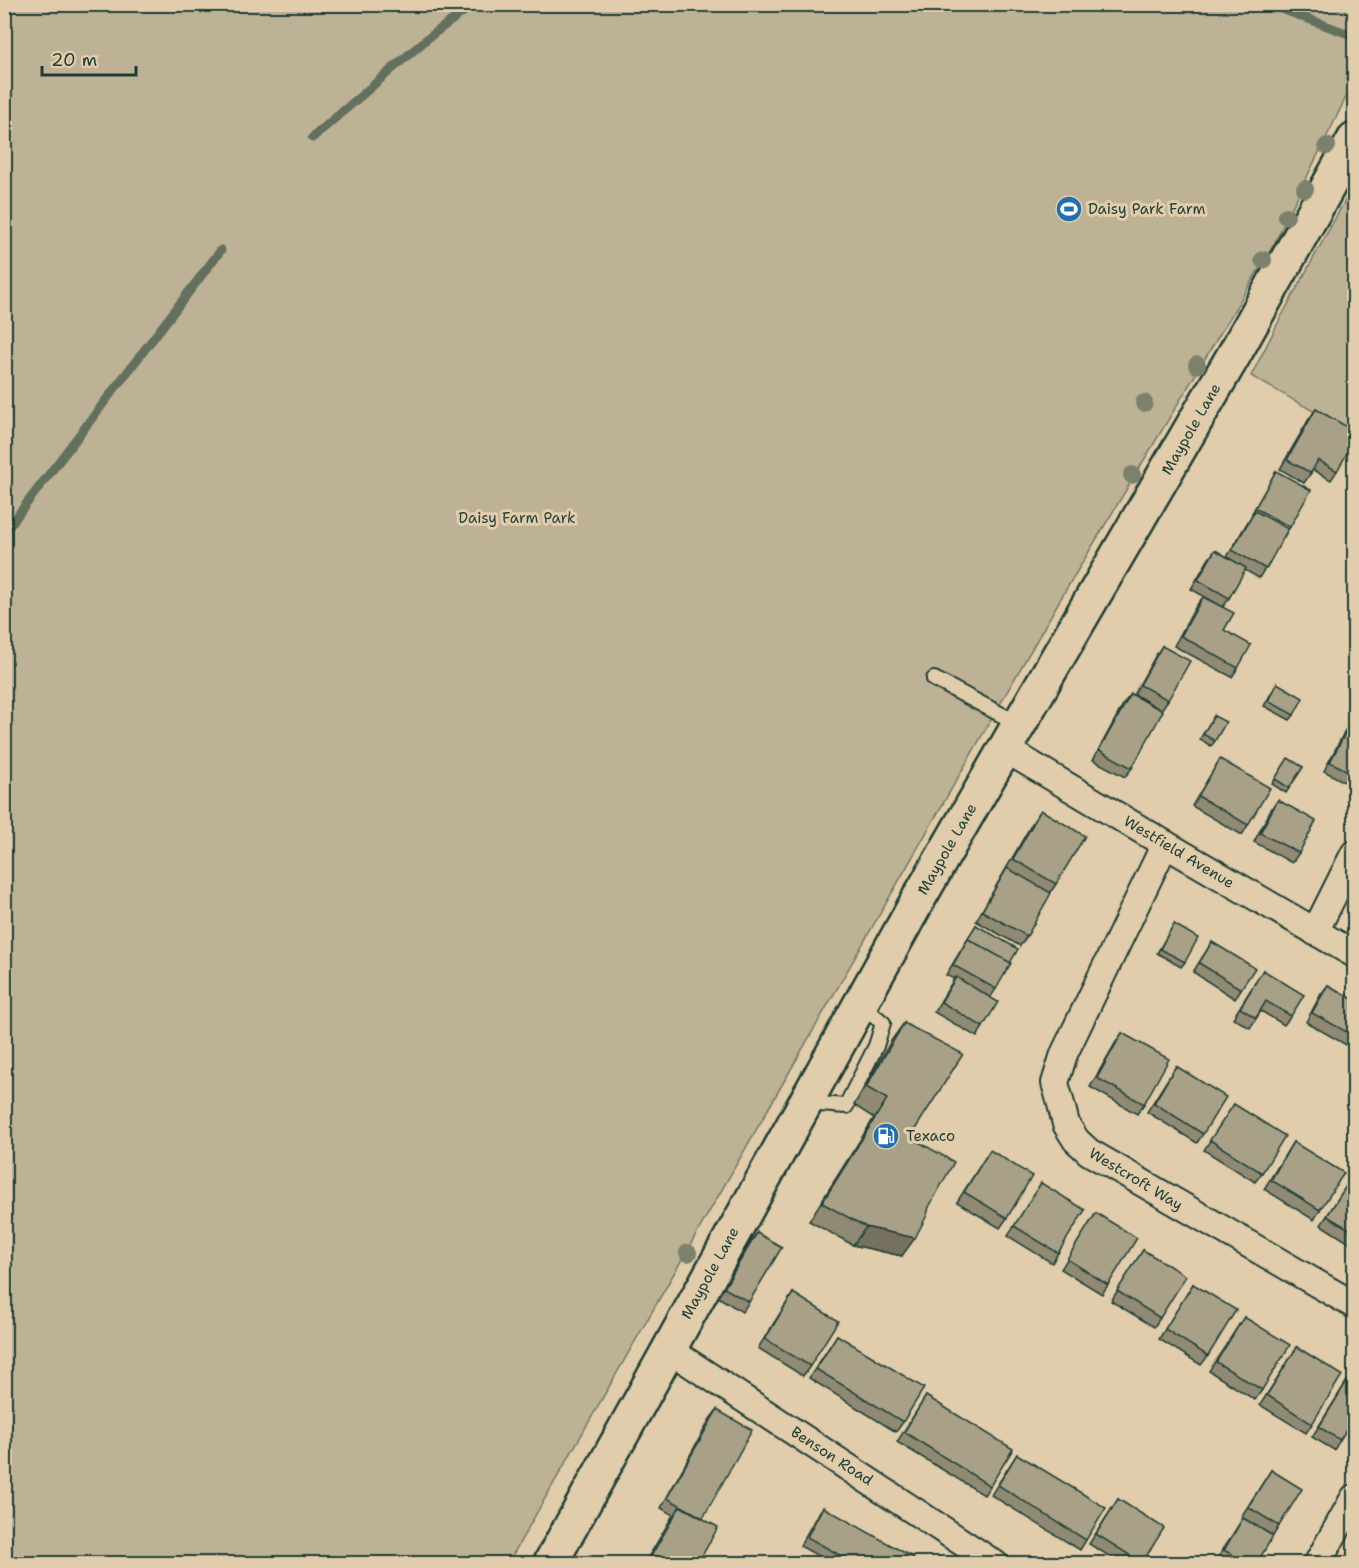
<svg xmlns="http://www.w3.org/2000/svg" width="1359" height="1568" font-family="'Shantell Sans',sans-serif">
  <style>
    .green { fill: #beb296; stroke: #6e7865; stroke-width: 1.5 }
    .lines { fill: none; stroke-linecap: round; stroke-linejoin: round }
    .stream { stroke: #626f5d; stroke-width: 9 }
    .lane-casing { stroke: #1f3d34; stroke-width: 18 }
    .street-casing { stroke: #1f3d34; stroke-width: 30 }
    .secondary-casing { stroke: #1f3d34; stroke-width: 38 }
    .lane { stroke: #e1ccab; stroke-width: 14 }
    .street { stroke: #e1ccab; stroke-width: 26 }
    .secondary { stroke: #e1ccab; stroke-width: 33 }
    .tree { fill: #7b816c }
    .wall { fill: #908a75; stroke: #1f3d34; stroke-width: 1.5 }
    .shaded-wall { fill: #76715f; stroke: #1f3d34; stroke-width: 1.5 }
    .building { fill: #a8a188; stroke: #1f3d34; stroke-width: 1.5 }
    .labels { text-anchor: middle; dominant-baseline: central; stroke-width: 6; stroke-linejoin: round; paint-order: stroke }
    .poi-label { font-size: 15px; fill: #1f3d34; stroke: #e1ccab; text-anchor: start }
    .street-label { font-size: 15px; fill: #1f3d34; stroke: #e1ccab }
    .park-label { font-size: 15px; fill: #274339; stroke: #e1ccab }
  </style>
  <rect width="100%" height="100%" fill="#e1ccab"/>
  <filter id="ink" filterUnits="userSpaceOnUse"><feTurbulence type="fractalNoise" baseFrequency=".0167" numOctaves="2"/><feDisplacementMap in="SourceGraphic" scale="12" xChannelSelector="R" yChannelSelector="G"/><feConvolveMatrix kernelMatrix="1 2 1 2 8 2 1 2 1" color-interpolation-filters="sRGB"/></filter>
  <g filter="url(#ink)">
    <g class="green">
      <polygon points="5,5 1354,5 1354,81 1274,244 1058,603 508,1563 16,1564 5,1545"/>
      <polygon points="1354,184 1354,434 1251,376 1279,321"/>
    </g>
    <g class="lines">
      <g class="stream">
        <polyline points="1268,4 1354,36"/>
        <polyline points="312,138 428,38 474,4"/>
        <polyline points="4,533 221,250"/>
      </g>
      <defs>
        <g id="lane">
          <polyline points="934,679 1019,724"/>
          <polyline points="807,1103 846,1106 876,1046 883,1023 860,1004"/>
        </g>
        <g id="street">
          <polyline points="1005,749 1165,844 1354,954"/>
          <polyline points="1165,844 1064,1054 1055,1083 1061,1104 1066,1124 1076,1140 1089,1152 1354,1305"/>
          <polyline points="1315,932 1354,854"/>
          <polyline points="668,1349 995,1564"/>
          <polyline points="1317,1564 1354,1498"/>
        </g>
        <polyline id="secondary" points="550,1564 919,898 1055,662 1235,353 1354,140"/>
      </defs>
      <use href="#lane" class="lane-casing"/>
      <use href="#street" class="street-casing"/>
      <use href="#secondary" class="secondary-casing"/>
      <use href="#lane" class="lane"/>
      <use href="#street" class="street"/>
      <use href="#secondary" class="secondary"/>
    </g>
    <g class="tree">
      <circle cx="1327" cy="146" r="9"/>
      <circle cx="1305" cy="189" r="9"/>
      <circle cx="1286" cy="216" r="9"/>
      <circle cx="1263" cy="260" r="9"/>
      <circle cx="1197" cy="365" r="9"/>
      <circle cx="1144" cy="403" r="9"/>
      <circle cx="1132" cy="475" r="9"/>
      <circle cx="688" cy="1253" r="9"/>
    </g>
    <g class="wall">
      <polygon points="1316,409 1337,471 1331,480 1313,470 1304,483 1280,469 1309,419"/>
      <polygon points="1276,471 1290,527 1259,578 1245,570 1229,598 1223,607 1191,589 1208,560 1215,550 1227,557 1253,513 1252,513"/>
      <polygon points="1203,597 1224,630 1238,668 1232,677 1174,646 1196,606"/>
      <polygon points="1162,646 1168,700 1161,710 1134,694 1156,655"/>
      <polygon points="1277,683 1294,715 1290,720 1264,706"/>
      <polygon points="1131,694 1132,768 1125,777 1093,760 1124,703"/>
      <polygon points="1214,716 1215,741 1211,746 1200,739"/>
      <polygon points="1354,716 1354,787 1324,771 1349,723"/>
      <polygon points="1220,759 1248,825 1242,835 1192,806"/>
      <polygon points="1285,763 1303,767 1286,793 1272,784"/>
      <polygon points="1278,800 1299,853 1292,863 1254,842 1271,809"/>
      <polygon points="1041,810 1056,884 1050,893 1027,936 1020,946 976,921 1034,820"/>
      <polygon points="1174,924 1185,962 1181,967 1157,953"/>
      <polygon points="976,925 996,989 990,998 983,1027 977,1037 934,1012 954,979 946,975"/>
      <polygon points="1212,942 1241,989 1235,999 1193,972"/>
      <polygon points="1263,970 1291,1016 1284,1025 1261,1011 1250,1028 1233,1018"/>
      <polygon points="1328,985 1354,1000 1354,1037 1348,1046 1306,1022 1321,994"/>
      <polygon points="904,1023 910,1137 902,1256 853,1245 809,1221 874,1118 854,1105 891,1041"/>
      <polygon points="1122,1033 1144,1104 1137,1114 1090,1087 1116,1042"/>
      <polygon points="1176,1066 1203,1134 1197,1143 1147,1112"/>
      <polygon points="1234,1104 1262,1173 1255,1182 1204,1150"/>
      <polygon points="1293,1142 1320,1210 1314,1220 1264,1189"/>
      <polygon points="990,1150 1007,1218 1000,1228 957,1202"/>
      <polygon points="1041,1183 1058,1253 1052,1263 1008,1236"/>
      <polygon points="1348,1183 1354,1187 1354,1246 1321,1225"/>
      <polygon points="1096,1213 1108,1285 1102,1294 1061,1269"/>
      <polygon points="757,1233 749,1302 742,1312 718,1297 750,1242"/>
      <polygon points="1143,1250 1160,1318 1154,1327 1111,1301"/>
      <polygon points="1193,1284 1208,1356 1201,1365 1159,1339"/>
      <polygon points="793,1293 810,1366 803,1376 758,1348"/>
      <polygon points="1244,1317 1262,1390 1255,1400 1209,1371"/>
      <polygon points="837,1335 903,1422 896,1432 809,1378"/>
      <polygon points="1297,1347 1312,1424 1306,1433 1260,1405"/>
      <polygon points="1347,1381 1340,1440 1334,1450 1312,1437"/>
      <polygon points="926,1396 990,1486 984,1495 897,1442"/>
      <polygon points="717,1410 703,1518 698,1563 645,1563 673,1515 661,1508 710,1419"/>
      <polygon points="1017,1454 1086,1540 1080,1550 991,1495"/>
      <polygon points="1271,1470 1279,1526 1273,1536 1241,1517"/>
      <polygon points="1118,1499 1142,1563 1121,1563 1089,1544"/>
      <polygon points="823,1507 911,1563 831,1563 800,1546 816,1517"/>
      <polygon points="1243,1518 1257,1563 1224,1563 1217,1559"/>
    </g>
    <polygon class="shaded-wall" points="866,1227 915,1238 902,1256 853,1245"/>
    <g class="building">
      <polygon points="1316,409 1354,431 1354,441 1337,471 1318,460 1311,473 1287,460"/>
      <polygon points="1276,471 1311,490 1290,527 1255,508"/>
      <polygon points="1255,511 1288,529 1266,569 1232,550"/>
      <polygon points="1215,550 1246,568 1229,598 1198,580"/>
      <polygon points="1203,597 1234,613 1224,630 1251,645 1238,668 1181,636"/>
      <polygon points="1162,646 1190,661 1168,700 1140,685"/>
      <polygon points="1277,683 1303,698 1294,715 1268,701"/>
      <polygon points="1131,694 1163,711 1132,768 1099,750"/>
      <polygon points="1214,716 1226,722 1215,741 1203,734"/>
      <polygon points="1354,717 1354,774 1330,762"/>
      <polygon points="1288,758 1303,767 1289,788 1275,779"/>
      <polygon points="1220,759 1270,788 1248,825 1198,796"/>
      <polygon points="1278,800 1316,821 1299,853 1260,833"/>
      <polygon points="1041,810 1085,836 1056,884 1013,859"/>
      <polygon points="1007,868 1051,893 1027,936 982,911"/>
      <polygon points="1174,924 1198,938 1185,962 1160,949"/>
      <polygon points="976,925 1018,949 1010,963 968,939 964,944"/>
      <polygon points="968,939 1011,963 996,989 953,965"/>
      <polygon points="1212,942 1255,968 1241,989 1199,963"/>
      <polygon points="1263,970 1304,995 1291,1016 1266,1001 1256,1018 1240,1008"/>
      <polygon points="956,977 998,1002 983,1027 941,1002"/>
      <polygon points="1328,985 1354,1000 1354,1036 1312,1013"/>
      <polygon points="904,1023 963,1054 910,1137 954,1162 929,1207 927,1215 915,1238 866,1227 822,1203 887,1099 866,1087"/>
      <polygon points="1122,1033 1169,1059 1144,1104 1097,1078"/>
      <polygon points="1176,1066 1226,1097 1203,1134 1154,1103"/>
      <polygon points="1234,1104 1285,1136 1262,1173 1210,1140"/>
      <polygon points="1293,1142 1344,1173 1320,1210 1271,1180"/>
      <polygon points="990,1150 1032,1176 1007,1218 964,1192"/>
      <polygon points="1041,1183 1085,1210 1058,1253 1014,1226"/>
      <polygon points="1348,1183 1354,1187 1354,1232 1327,1216"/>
      <polygon points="1096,1213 1137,1238 1108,1285 1067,1259"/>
      <polygon points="757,1233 782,1247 749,1302 724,1288"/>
      <polygon points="1143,1250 1186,1276 1160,1318 1117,1291"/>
      <polygon points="1193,1284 1236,1310 1208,1356 1165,1329"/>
      <polygon points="793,1293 838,1321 810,1366 765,1339"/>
      <polygon points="1244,1317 1290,1345 1262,1390 1216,1362"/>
      <polygon points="837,1335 924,1388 903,1422 816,1369"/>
      <polygon points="1297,1347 1342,1375 1312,1424 1267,1395"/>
      <polygon points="1347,1381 1354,1385 1354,1417 1340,1440 1319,1427"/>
      <polygon points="926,1396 1013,1449 990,1486 904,1432"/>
      <polygon points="717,1410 752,1430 703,1518 667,1498"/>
      <polygon points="1017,1454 1106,1508 1086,1540 998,1485"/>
      <polygon points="1271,1470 1302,1489 1279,1526 1248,1507"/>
      <polygon points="1118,1499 1164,1528 1142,1563 1096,1534"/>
      <polygon points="680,1506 718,1527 698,1563 647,1563"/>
      <polygon points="823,1507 914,1558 911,1563 854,1563 807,1537"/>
      <polygon points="1243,1518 1273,1536 1257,1563 1246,1563 1224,1550"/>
      <polygon points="1217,1560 1222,1563 1215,1563"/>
    </g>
  </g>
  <defs>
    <symbol id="stadium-disc" viewBox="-11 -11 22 22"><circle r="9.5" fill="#1f6fb2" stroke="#e1ccab"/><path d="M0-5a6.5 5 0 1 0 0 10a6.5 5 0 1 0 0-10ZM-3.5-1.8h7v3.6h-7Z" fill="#fff"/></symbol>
    <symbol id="fuel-disc" viewBox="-11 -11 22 22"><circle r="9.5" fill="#1f6fb2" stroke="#e1ccab"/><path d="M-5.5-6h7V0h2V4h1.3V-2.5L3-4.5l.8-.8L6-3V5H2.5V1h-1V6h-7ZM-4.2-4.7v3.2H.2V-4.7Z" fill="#fff"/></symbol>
  </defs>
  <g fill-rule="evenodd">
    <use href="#stadium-disc" x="1054" y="194" width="30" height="30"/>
    <use href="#fuel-disc" x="871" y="1121" width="30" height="30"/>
  </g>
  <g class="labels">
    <g class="poi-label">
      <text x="1088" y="209">Daisy Park Farm</text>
      <text x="906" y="1136">Texaco</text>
    </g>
    <g class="street-label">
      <text transform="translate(1191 429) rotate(-60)">Maypole Lane</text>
      <text transform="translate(947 849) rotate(-60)">Maypole Lane</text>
      <text transform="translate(1179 852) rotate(31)">Westfield Avenue</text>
      <text transform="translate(1136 1179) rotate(31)">Westcroft Way</text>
      <text transform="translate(710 1273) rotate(-61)">Maypole Lane</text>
      <text transform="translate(832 1456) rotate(33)">Benson Road</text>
    </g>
    <g class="park-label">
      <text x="517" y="518">Daisy Farm Park</text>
    </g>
  </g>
  <rect width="1359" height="1568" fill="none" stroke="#e1ccab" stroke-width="24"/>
  <rect x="12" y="12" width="1335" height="1544" fill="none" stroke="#1f3d34" stroke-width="2" filter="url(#ink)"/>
  <path d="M42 66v9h94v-9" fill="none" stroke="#1f3d34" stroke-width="3"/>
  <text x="51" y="66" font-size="18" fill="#1f3d34" stroke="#e1ccab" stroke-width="4.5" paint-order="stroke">20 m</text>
</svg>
